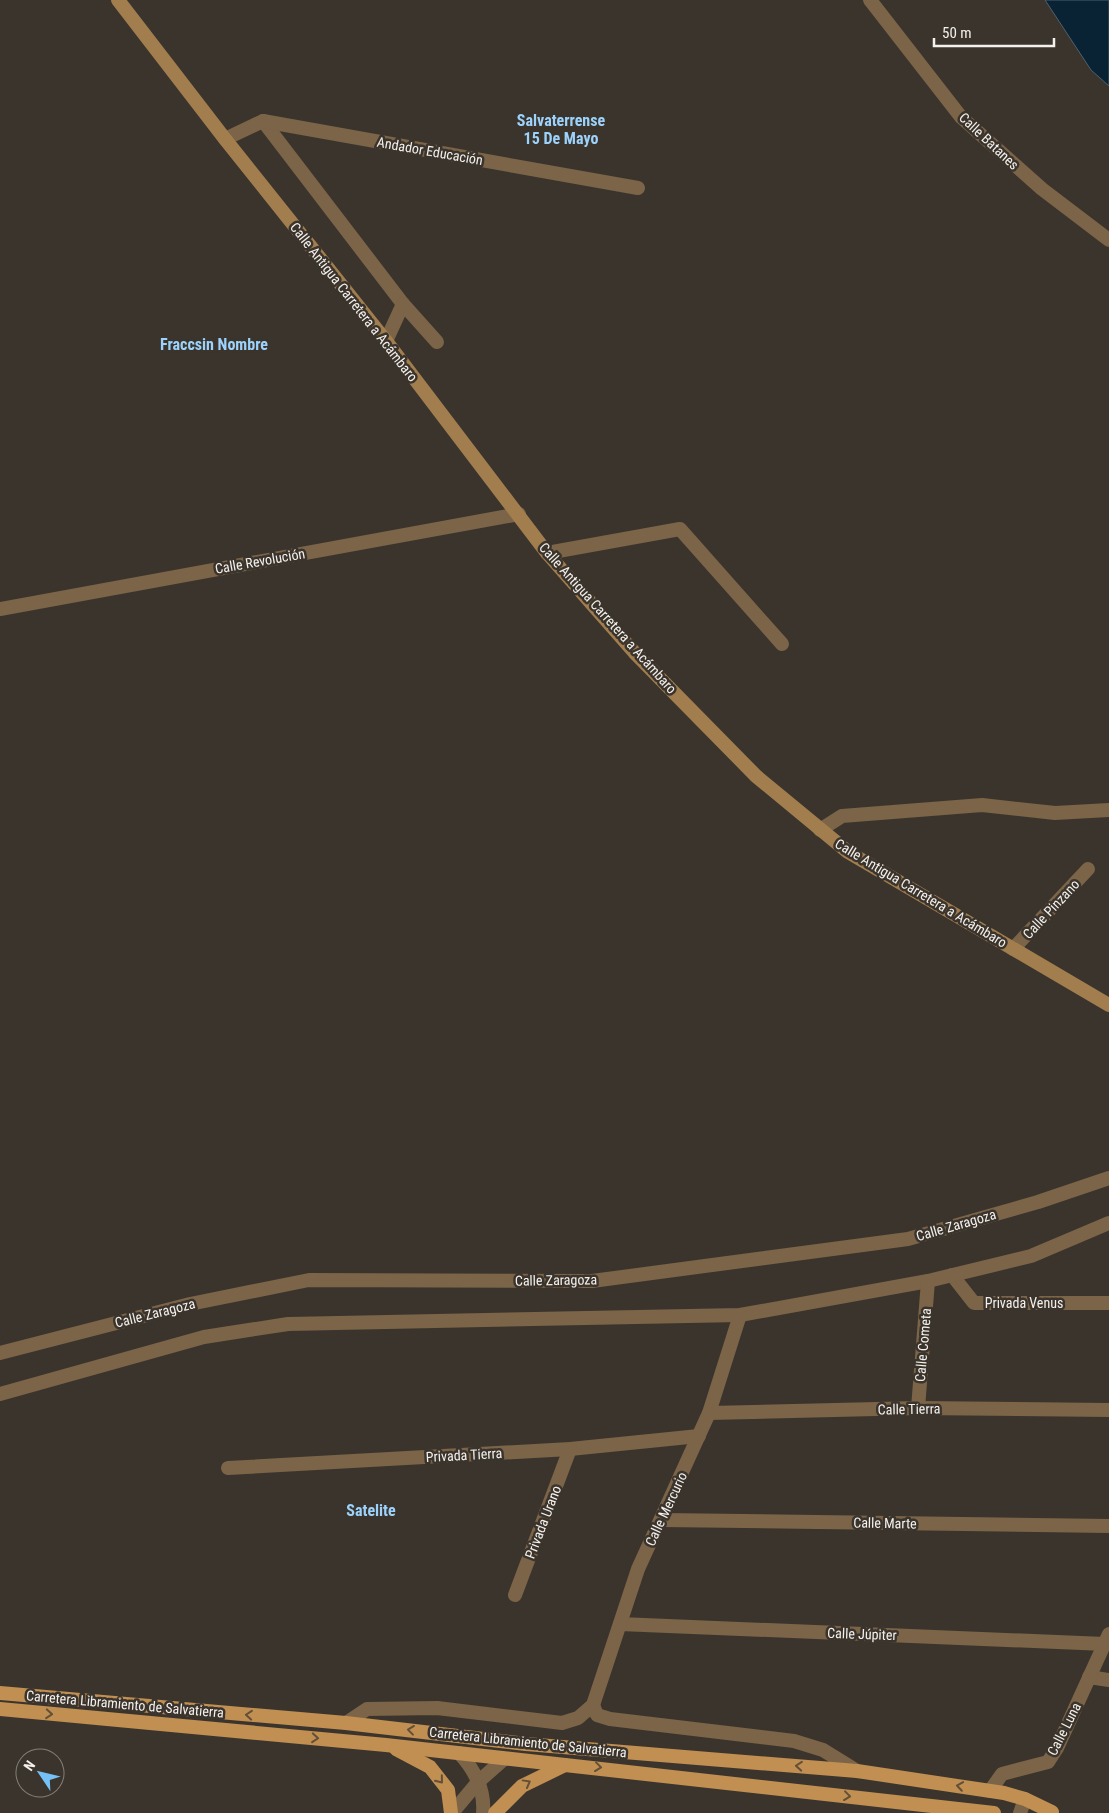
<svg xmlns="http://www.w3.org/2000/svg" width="1109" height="1813" font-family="'Roboto Condensed',sans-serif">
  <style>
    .water { fill: #092335; stroke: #50606c }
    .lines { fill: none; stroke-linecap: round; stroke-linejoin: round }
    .minor { stroke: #7b6447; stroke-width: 14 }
    .secondary { stroke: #a27d4d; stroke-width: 14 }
    .primary { stroke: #c08f51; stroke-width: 14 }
    .oneway { stroke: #624f38 }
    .labels { text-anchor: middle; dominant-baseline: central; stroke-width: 5; stroke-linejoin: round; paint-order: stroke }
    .street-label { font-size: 14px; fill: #f4f0eb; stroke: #3a342d }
    .quarter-label { font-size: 16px; font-weight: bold; fill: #9cd2fb; stroke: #3a342d }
  </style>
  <rect width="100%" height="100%" fill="#3a342d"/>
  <polygon class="water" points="1045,0 1109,0 1109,86 1091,70"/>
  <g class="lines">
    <g class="minor">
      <polyline points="870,0 961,117 1042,189 1109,240"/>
      <polyline points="263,121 403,304 437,342"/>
      <polyline points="225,139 263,121 638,188"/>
      <polyline points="386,341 403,304"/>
      <polyline points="547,553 680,529 782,644"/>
      <polyline points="0,609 519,514"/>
      <polyline points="820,830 842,816 982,805 1055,813 1109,810"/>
      <polyline points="1013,949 1088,869"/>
      <polyline points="952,1275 974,1303 1109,1303"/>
      <polyline points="0,1353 190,1304 309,1280 592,1281 908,1239 1038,1202 1109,1178"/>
      <polyline points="0,1394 204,1337 288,1324 740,1315 928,1281 1031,1256 1109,1223"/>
      <polyline points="918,1408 928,1281"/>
      <polyline points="709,1413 918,1408 1109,1410"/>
      <polyline points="228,1468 570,1449 699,1436"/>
      <polyline points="662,1520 1109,1526"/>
      <polyline points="515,1595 570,1449"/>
      <polyline points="620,1624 1105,1644"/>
      <polyline points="1089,1677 1109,1680"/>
      <polyline points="593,1705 597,1715 610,1719 794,1741 823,1750 857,1771"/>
      <polyline points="346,1723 367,1709 437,1708 562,1723 578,1718 593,1705 638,1569 709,1413 740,1315"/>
      <path d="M459 1753C475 1770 485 1789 483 1813"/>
      <polyline points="990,1791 1002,1774 1048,1762 1057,1748 1109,1634"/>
      <polyline points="452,1813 478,1782 504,1759"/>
      <polyline points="1020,1813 1025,1799"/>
    </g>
    <polyline class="secondary" points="118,0 225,139 386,341 547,553 634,652 756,776 848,852 1109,1005"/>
    <g class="primary">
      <polyline points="0,1693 346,1723 526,1744 857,1771 1004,1793 1025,1799 1052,1812"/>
      <polyline points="0,1709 386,1745 994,1813"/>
      <polyline points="396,1749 430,1767 448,1790 451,1813"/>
      <polyline points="495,1813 522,1786 565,1765"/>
    </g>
  </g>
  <defs><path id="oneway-chevron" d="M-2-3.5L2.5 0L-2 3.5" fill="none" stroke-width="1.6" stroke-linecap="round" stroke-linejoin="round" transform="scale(1.25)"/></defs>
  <g class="oneway">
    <use href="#oneway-chevron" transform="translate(49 1714) rotate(5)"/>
    <use href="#oneway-chevron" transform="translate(249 1715) rotate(-175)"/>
    <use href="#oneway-chevron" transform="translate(411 1730) rotate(-173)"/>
    <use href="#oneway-chevron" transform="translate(315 1738) rotate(5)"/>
    <use href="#oneway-chevron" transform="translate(799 1766) rotate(-175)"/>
    <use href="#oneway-chevron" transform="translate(598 1767) rotate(7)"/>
    <use href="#oneway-chevron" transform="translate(440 1780) rotate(51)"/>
    <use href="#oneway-chevron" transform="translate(527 1783) rotate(-29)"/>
    <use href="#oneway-chevron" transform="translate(960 1786) rotate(-172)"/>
    <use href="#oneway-chevron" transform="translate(847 1796) rotate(7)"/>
  </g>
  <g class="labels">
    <g class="street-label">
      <text transform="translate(989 141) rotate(43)">Calle Batanes</text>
      <text transform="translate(430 151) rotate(10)">Andador Educación</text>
      <text transform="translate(354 302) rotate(52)">Calle Antigua Carretera a Acámbaro</text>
      <text transform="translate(260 561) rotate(-10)">Calle Revolución</text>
      <text transform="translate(608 618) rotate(48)">Calle Antigua Carretera a Acámbaro</text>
      <text transform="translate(921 893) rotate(31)">Calle Antigua Carretera a Acámbaro</text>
      <text transform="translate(1051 909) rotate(-47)">Calle Pinzano</text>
      <text transform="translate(956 1225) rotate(-16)">Calle Zaragoza</text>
      <text transform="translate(556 1280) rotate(-1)">Calle Zaragoza</text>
      <text x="1024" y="1303">Privada Venus</text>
      <text transform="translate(155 1313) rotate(-14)">Calle Zaragoza</text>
      <text transform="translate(923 1345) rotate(-85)">Calle Cometa</text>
      <text transform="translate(909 1409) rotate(-1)">Calle Tierra</text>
      <text transform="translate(464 1455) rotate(-3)">Privada Tierra</text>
      <text transform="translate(666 1509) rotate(-65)">Calle Mercurio</text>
      <text transform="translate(543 1522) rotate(-69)">Privada Urano</text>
      <text transform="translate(885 1523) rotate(1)">Calle Marte</text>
      <text transform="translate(862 1634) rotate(2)">Calle Júpiter</text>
      <text transform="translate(125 1704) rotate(5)">Carretera Libramiento de Salvatierra</text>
      <text transform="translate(1064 1729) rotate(-63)">Calle Luna</text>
      <text transform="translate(528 1742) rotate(6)">Carretera Libramiento de Salvatierra</text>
    </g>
    <g class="quarter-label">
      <text x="561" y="120">Salvaterrense<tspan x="561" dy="18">15 De Mayo</tspan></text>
      <text x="214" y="344">Fraccsin Nombre</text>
      <text x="371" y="1510">Satelite</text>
    </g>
  </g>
  <g transform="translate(40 1773) rotate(305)"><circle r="24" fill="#3a342d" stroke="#847f79"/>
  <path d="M0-4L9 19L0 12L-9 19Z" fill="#75c0f6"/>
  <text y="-8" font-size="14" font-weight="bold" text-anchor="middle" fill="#f4f0eb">N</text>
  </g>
  <path d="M934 38v8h120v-8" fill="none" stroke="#f4f0eb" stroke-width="2.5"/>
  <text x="942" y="38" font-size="15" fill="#f4f0eb" stroke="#3a342d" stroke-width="4" paint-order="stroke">50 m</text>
</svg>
